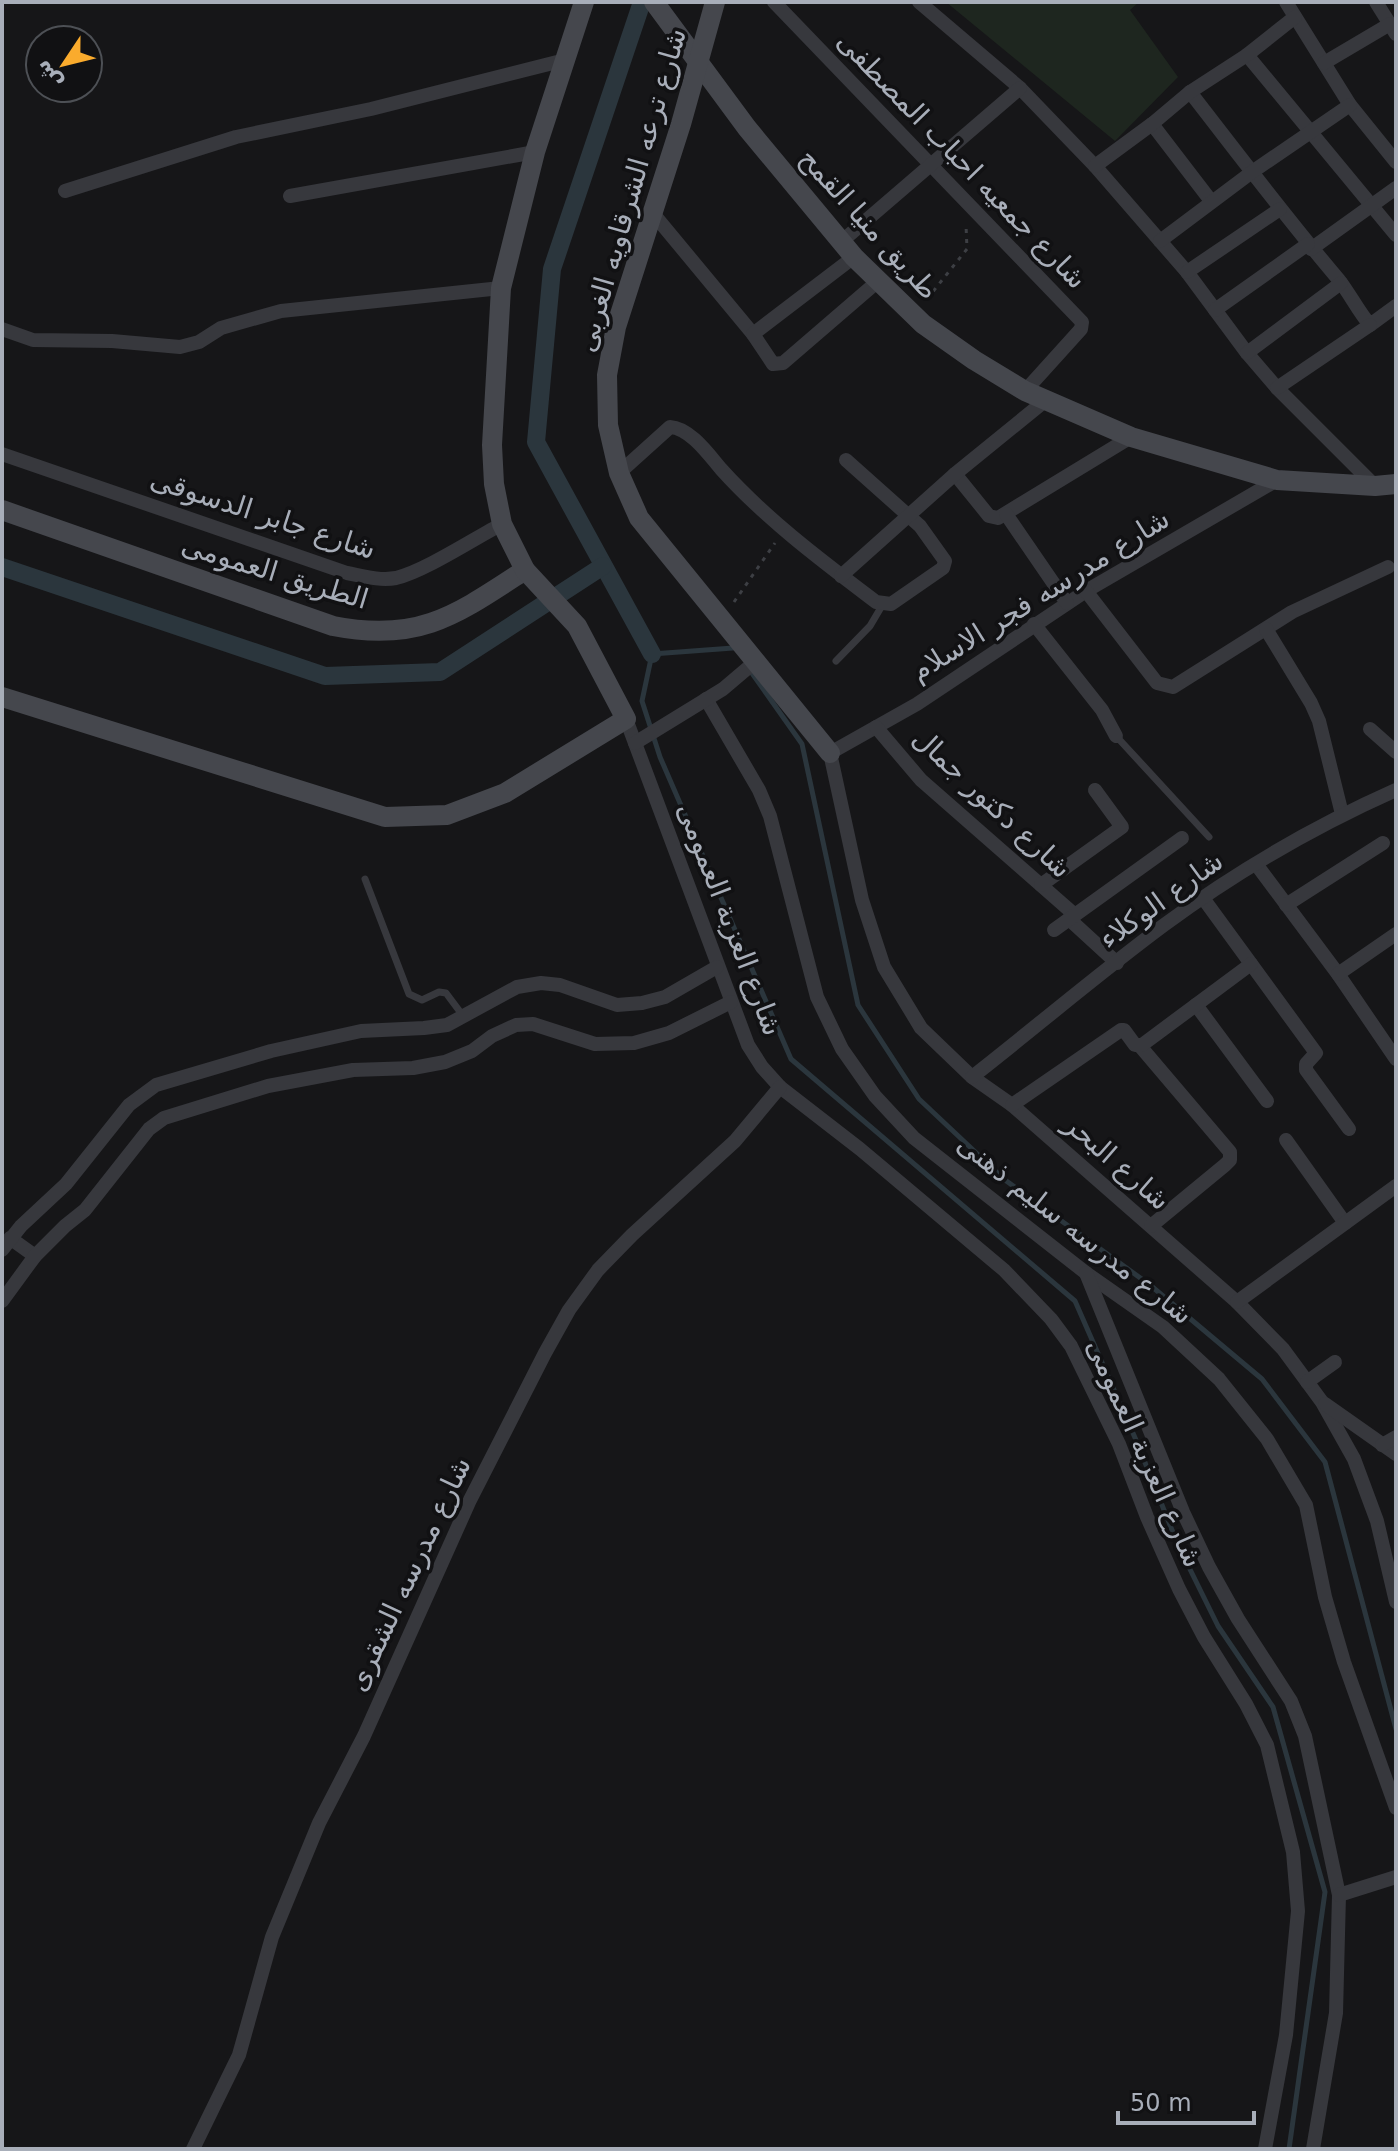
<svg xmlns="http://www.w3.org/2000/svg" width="1398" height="2151" font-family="'DejaVu Sans','Noto Naskh Arabic',sans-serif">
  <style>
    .green { fill: #1e261f }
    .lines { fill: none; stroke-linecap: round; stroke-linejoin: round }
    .stream { stroke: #2b363d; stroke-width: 5 }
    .canal { stroke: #2b363d; stroke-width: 18 }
    .path { stroke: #3d3f44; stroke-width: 3; stroke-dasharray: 4 6; stroke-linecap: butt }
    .lane { stroke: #37383d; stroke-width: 7 }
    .street { stroke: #37383d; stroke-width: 14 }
    .secondary { stroke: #45474d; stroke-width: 20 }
    .labels { text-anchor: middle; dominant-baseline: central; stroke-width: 7; stroke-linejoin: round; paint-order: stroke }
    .street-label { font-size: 28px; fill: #a8aeb9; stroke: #111113 }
  </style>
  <rect width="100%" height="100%" fill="#161618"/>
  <polygon class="green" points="946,2 1139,2 1130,10 1178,77 1115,141"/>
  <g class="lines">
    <g class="stream">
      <polyline points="733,648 652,654 642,701 660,757 791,1059 1075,1301 1136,1440 1178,1545 1218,1626 1273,1707 1325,1892 1289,2149"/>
      <polyline points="749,669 802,744 858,1005 919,1099 1005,1180 1150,1285 1262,1379 1325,1462 1396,1729"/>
    </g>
    <g class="canal">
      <polyline points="642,2 552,269 536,442 652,654"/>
      <polyline points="2,567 325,676 440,672 603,566"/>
    </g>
    <g class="path">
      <polyline points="927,299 967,249 966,225"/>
      <polyline points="734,602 775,543"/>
    </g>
    <g class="lane">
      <polyline points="836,661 870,626 883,604"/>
      <polyline points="1116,736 1209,837"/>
      <polyline points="365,879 409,994 422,1000 439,992 446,993 464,1017"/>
    </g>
    <g class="street">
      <polyline points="774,2 1082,322 1081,329 1025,391"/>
      <polyline points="919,2 1020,88 1095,166 1187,272 1247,353 1277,388 1375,486"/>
      <polyline points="1286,2 1350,105 1396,162"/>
      <polyline points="1376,2 1396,34"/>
      <polyline points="1247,55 1396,235"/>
      <polyline points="1324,63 1390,24"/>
      <path d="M1190 92C1239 155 1287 219 1339 280 1350 294 1358 311 1370 325L1396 306"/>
      <polyline points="1152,124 1211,201"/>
      <polyline points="1095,166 1152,124 1190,92 1247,55 1295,17"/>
      <polyline points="65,191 236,137 371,109 565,60"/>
      <polyline points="290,196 535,152"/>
      <polyline points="651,211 753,334"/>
      <polyline points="1160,241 1252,172 1350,105"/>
      <polyline points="841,242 1020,88"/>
      <polyline points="1311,249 1396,188"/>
      <polyline points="854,257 753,334 773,364 783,363 877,282"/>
      <polyline points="1187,272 1280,209"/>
      <polyline points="1215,310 1308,244"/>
      <polyline points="2,329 33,340 112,341 180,347 199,342 221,328 281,311 501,288"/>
      <polyline points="1247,353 1341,283"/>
      <polyline points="1277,388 1370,325"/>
      <path d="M2 454 347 573C363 576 380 581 396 578 425 571 475 538 502 524"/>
      <path d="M619 473 670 427C690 428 709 455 721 469 767 520 822 561 876 602L891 604 943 568 945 561 920 526 846 460"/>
      <polyline points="955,474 989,516 998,518 1131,437"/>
      <polyline points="1277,480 1086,591 917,704 830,753 862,900 884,967 921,1028 972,1077 1012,1105 1237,1302 1283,1349 1322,1402 1354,1459 1377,1521 1396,1602"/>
      <polyline points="1006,514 1067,603"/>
      <polyline points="841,576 955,474 1046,400"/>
      <polyline points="1086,591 1157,683 1173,687 1292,612 1388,567"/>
      <polyline points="1034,624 1102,710 1116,736"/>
      <polyline points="1266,629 1311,703 1319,721 1342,814"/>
      <polyline points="706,699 759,790 770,816 817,997 842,1049 875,1096 914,1138 1086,1273 1163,1327 1219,1379 1267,1439 1306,1505 1325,1597 1344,1662 1396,1808"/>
      <polyline points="626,719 748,1045 762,1067 780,1087 860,1149 1004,1270 1051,1319 1071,1346 1119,1444 1147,1517 1179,1589 1204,1637 1246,1704 1267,1745 1293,1852 1298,1911 1286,2035 1265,2149"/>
      <polyline points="876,727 921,780 1075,915"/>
      <polyline points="1370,729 1396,752"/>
      <polyline points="635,743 723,689 756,661"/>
      <polyline points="1256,864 1338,974 1396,1059"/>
      <polyline points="1041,885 1122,827 1095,790"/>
      <polyline points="1203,898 1316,1053 1306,1064 1306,1070 1349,1129"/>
      <polyline points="1286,905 1383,843"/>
      <polyline points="1069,919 1117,963"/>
      <polyline points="1054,930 1182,838"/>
      <polyline points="1338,974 1396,934"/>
      <polyline points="1196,1005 1267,1101"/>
      <polyline points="1140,1046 1230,1152 1230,1160 1225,1165 1151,1226"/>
      <path d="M972 1077C1036 1027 1098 974 1164 925 1236 872 1315 826 1396 790"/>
      <polyline points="1012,1105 1121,1030 1124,1030 1135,1045 1142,1045 1251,964"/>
      <polyline points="1286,1140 1345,1223"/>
      <polyline points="10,1238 35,1256"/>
      <polyline points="2,1250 21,1226 66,1184 129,1105 156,1085 271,1051 361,1031 424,1028 447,1025 517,987 541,983 560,985 617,1005 642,1003 665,997 717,967"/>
      <polyline points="1086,1273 1183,1512 1209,1567 1238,1619 1291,1701 1305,1736 1339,1895 1336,2013 1313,2149"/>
      <polyline points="2,1301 35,1256 65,1226 85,1210 149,1129 164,1118 268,1086 353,1070 413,1068 445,1062 472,1051 492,1036 516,1025 533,1024 595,1044 634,1043 669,1033 731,1002"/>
      <polyline points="1237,1302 1396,1186"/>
      <polyline points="1307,1382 1335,1362"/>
      <polyline points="1325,1404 1396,1454"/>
      <polyline points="1382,1445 1396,1437"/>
      <polyline points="1339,1895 1396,1877"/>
      <polyline points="193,2149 239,2055 272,1937 319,1823 364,1736 470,1500 545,1353 569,1310 598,1270 632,1235 735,1141 780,1087"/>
    </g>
    <g class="secondary">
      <polyline points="654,2 747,128 854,257 923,324 974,360 1025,391 1131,437 1277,480 1375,486 1396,484"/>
      <polyline points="715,2 681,124 616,327 607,375 608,425 619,473 639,518 830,753"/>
      <path d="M2 510 333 626C419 643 456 615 525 570"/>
      <polyline points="2,697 385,817 447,815 505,793 626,719 577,626 525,570 502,524 494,484 492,445 501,288 535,152 584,2"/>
    </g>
  </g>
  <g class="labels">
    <g class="street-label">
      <text transform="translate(962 160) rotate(46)">شارع جمعيه احباب المصطفى</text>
      <text transform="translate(631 190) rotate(-74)">شارع ترعه الشرقاويه الغربى</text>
      <text transform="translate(869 224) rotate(48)">طريق منيا القمح</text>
      <text transform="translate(263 514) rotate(18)">شارع جابر الدسوقى</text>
      <text transform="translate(275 572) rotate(17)">الطريق العمومى</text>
      <text transform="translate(1040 595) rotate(-32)">شارع مدرسه فجر الاسلام</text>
      <text transform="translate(992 803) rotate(43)">شارع دكتور جمال</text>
      <text transform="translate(1161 900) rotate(-36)">شارع الوكلاء</text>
      <text transform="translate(730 919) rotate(69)">شارع العزبة العمومى</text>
      <text transform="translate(1117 1162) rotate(41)">شارع البحر</text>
      <text transform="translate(1075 1229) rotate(38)">شارع مدرسه سليم ذهنى</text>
      <text transform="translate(1145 1453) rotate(66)">شارع العزبة العمومى</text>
      <text transform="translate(409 1574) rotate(-65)">شارع مدرسه الشقرى</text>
    </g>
  </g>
  <rect width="1398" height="2151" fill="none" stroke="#a8aeb9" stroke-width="8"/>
  <g transform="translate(64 64) rotate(235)"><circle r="38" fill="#111113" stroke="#4d5055" stroke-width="2"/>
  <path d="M0-6L14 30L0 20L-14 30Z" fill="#faab2d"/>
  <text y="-12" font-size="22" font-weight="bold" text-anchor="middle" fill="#a8aeb9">ش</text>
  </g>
  <path d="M1118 2111v12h136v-12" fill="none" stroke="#a8aeb9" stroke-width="4"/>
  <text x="1130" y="2111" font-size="24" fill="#a8aeb9" stroke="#111113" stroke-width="6" paint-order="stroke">50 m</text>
</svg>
